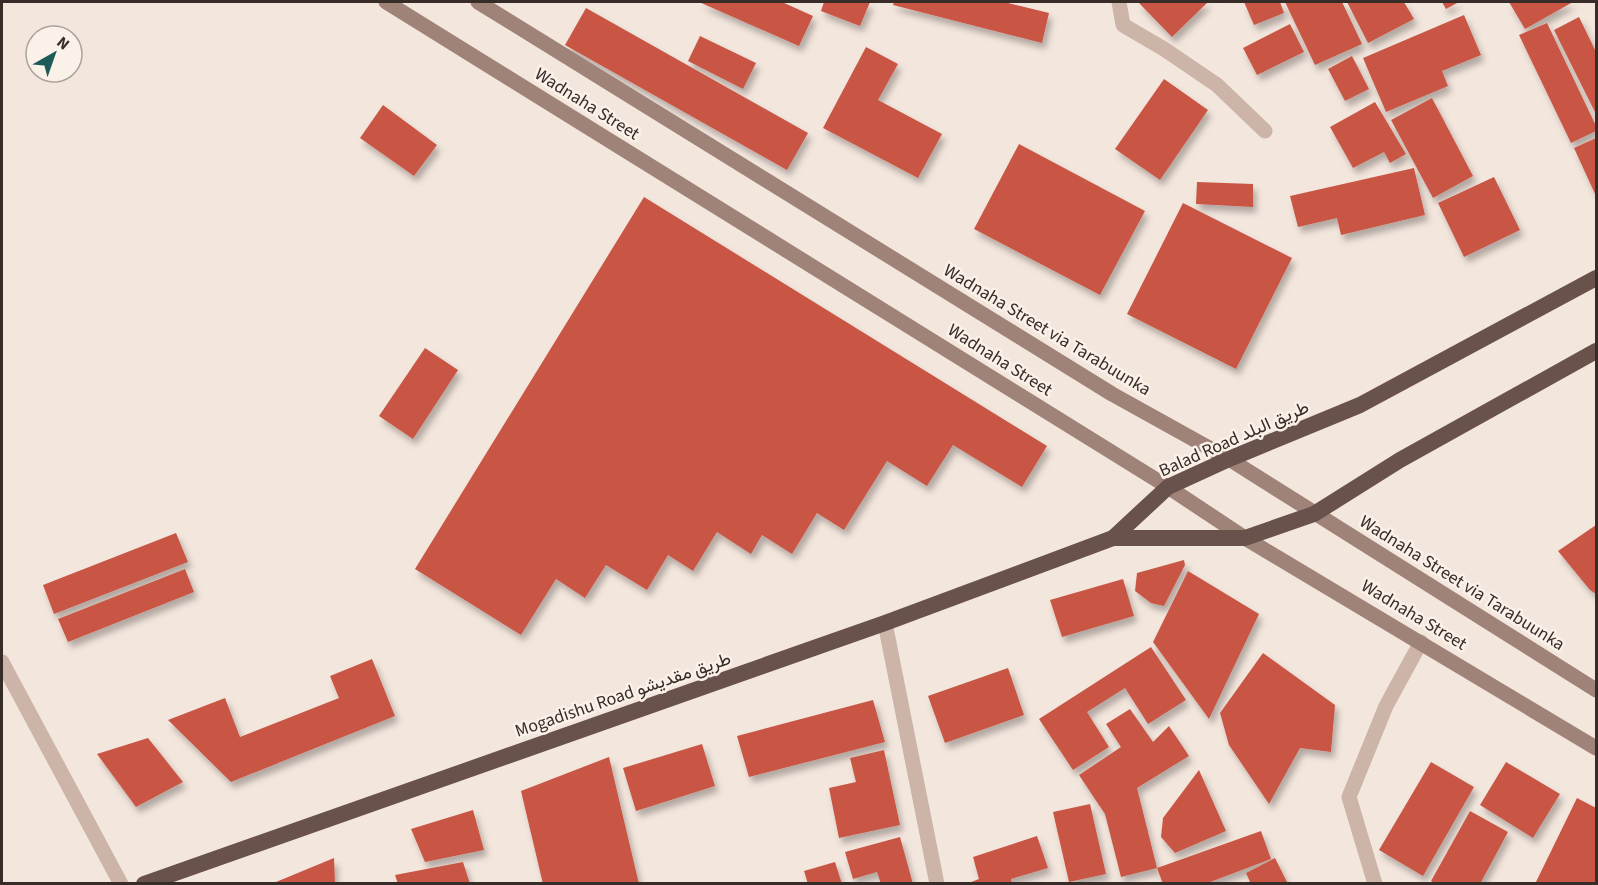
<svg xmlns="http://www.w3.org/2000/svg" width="1598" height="885" font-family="'Source Sans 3',Vazirmatn,sans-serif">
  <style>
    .building { fill: #c95645; filter: url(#shadow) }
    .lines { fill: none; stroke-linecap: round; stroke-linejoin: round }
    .minor { stroke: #ccb4a8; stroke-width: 15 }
    .secondary { stroke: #9f8379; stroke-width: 15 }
    .trunk { stroke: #6a524c; stroke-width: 16 }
    .labels { text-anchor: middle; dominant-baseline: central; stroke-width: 5; stroke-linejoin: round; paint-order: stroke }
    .street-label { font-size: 18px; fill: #382c28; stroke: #faf1e9 }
  </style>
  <defs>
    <filter id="shadow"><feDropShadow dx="3.5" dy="6" stdDeviation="3" flood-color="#0004"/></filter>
  </defs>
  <rect width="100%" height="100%" fill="#f3e6dd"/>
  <g class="building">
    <polygon points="699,2 782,2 813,16 799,46"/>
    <polygon points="824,2 870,2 860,26 821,11"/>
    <polygon points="894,2 1004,2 1049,13 1042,43 893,5"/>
    <polygon points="1138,2 1208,2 1172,37"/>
    <polygon points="1244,2 1280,2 1284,13 1254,25"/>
    <polygon points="1285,2 1342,2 1362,44 1315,65"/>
    <polygon points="1347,2 1404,2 1414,19 1368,43"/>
    <polygon points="1442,2 1459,2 1446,9"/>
    <polygon points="1509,2 1573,2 1525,29"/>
    <polygon points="586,8 808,133 787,170 565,45"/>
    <polygon points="1464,15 1481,55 1442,71 1448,86 1386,112 1363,58"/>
    <polygon points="1579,17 1596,52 1596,114 1554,30"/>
    <polygon points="1547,23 1596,126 1596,131 1571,143 1519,35"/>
    <polygon points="1290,24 1304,52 1257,75 1243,48"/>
    <polygon points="700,36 756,63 743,89 688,61"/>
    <polygon points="866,47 898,64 878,100 942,134 918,178 823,128"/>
    <polygon points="1352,56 1369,89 1345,101 1328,69"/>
    <polygon points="1164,79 1208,110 1160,180 1115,149"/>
    <polygon points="1432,98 1473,176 1433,198 1391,120"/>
    <polygon points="1375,102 1406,154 1390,163 1384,152 1353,168 1330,127"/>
    <polygon points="383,105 437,145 414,176 360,138"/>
    <polygon points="1596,138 1596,196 1574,148"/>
    <polygon points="1019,144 1145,211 1100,295 974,229"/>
    <polygon points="1414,168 1425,215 1341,235 1337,218 1298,227 1290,196"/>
    <polygon points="1494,177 1520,230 1464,257 1438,203"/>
    <polygon points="1197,182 1253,184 1253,207 1196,204"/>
    <polygon points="644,197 1047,446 1022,487 953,445 927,486 887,461 844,530 817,513 792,554 762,535 751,554 717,532 693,571 668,555 647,590 606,565 585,598 556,579 521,635 415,569"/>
    <polygon points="1183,203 1292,258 1236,369 1127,314"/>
    <polygon points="425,348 458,370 413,439 379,416"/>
    <polygon points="1596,525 1596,594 1590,590 1558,551"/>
    <polygon points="176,533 188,562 54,614 43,585"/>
    <polygon points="1184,560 1185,565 1164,606 1151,603 1135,591 1137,573"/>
    <polygon points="185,569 194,592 68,642 58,619"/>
    <polygon points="1188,571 1259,614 1209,719 1153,642"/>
    <polygon points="1123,579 1134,616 1062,637 1050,600"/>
    <polygon points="1151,647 1186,700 1148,724 1125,688 1087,712 1109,747 1073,770 1039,719"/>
    <polygon points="1263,653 1335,705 1331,752 1300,748 1269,804 1229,745 1220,713"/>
    <polygon points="372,659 395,716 231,782 168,720 225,698 240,737 339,698 330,676"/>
    <polygon points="1008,668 1024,715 945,743 928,696"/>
    <polygon points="873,700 885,742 749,777 737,736"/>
    <polygon points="1130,709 1153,742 1169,726 1189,756 1137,788 1157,868 1121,877 1105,814 1079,775 1121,747 1106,724"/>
    <polygon points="148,738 183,782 136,807 97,754"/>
    <polygon points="702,744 715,786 636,811 623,768"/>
    <polygon points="884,750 900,825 839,838 829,788 856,782 850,758"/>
    <polygon points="609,757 639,884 543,884 521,791"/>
    <polygon points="1431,762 1474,787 1423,876 1379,850"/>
    <polygon points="1506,762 1560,794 1533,838 1480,805"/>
    <polygon points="1199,770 1226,831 1175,853 1161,837 1163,818"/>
    <polygon points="1577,798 1596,808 1596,884 1535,884"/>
    <polygon points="1090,804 1106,874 1069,882 1053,812"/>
    <polygon points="473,810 484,850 425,862 411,829"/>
    <polygon points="1470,811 1508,832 1480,884 1436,884 1431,881"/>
    <polygon points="1261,831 1271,859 1205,884 1163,884 1157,868"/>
    <polygon points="1037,836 1048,868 1011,879 1012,884 966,884 979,879 973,857"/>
    <polygon points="900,837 913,884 881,884 877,872 853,879 845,852"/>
    <polygon points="334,858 335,884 277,884 276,882"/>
    <polygon points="1275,858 1288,884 1251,884 1246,873"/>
    <polygon points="463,862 470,884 398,884 395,875"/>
    <polygon points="835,862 842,884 808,884 804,871"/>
  </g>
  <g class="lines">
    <g class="minor">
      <polyline points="1119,2 1123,25 1164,49 1217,85 1265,131"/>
      <polyline points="885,623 937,884"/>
      <polyline points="2,662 121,884"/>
      <polyline points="1375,884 1349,797 1386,706 1421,642"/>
    </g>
    <g class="secondary">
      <polyline points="386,2 1168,487 1245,538 1596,748"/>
      <polyline points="478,2 1112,394 1229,459 1596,690"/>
    </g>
    <g class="trunk">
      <polyline points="1113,538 1168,487 1229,459 1360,405 1596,278"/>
      <polyline points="144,884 885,623 1113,538 1245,538 1314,514 1400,460 1596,351"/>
    </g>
  </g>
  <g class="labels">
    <g class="street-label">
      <text transform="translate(587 104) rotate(32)">Wadnaha Street</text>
      <text transform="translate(1047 330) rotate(31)">Wadnaha Street via Tarabuunka</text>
      <text transform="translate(1000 360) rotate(32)">Wadnaha Street</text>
      <text transform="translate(1234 439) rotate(-24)">Balad Road طريق البلد</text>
      <text transform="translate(1462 583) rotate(32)">Wadnaha Street via Tarabuunka</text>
      <text transform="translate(1414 615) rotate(31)">Wadnaha Street</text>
      <text transform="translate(623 695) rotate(-19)">Mogadishu Road طريق مقديشو</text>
    </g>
  </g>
  <rect width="1598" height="885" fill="none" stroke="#382c28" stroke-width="6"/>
  <g transform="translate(54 54) rotate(40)"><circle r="28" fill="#faf1e9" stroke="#aca29c" stroke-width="1.5"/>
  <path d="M0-4.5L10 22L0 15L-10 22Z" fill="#1d5b58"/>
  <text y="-9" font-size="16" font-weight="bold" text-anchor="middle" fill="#382c28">N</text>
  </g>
</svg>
